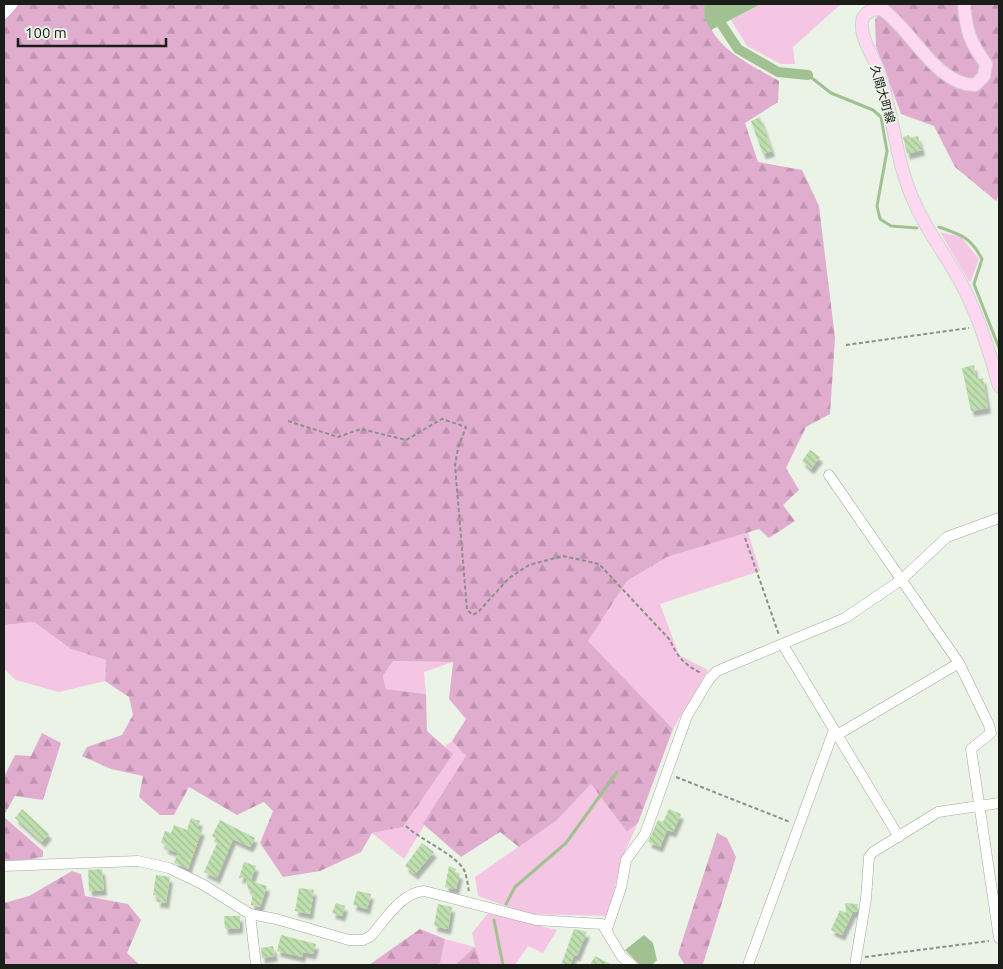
<svg xmlns="http://www.w3.org/2000/svg" width="1003" height="969" font-family="Ubuntu,'Noto Sans JP',sans-serif">
  <style>
    .grass { fill: #f4c6e4 }
    .forest { fill: url(#forest-firs) }
    .water { fill: #a2c192 }
    .lines { fill: none; stroke-linecap: round; stroke-linejoin: round }
    .stream { stroke: #a2c192; stroke-width: 3 }
    .canal { stroke: #a2c192; stroke-width: 10 }
    .building { fill: url(#building-back-hatch); filter: url(#shadow) }
    .minor-casing { stroke: #a0a89c; stroke-width: 11 }
    .major-casing { stroke: #d1d2d1; stroke-width: 14 }
    .path { stroke: #8b9088; stroke-width: 2; stroke-dasharray: 4 2.5; stroke-linecap: butt }
    .minor { stroke: #fff; stroke-width: 10 }
    .major { stroke: #fdd8f0; stroke-width: 12 }
    .labels { text-anchor: middle; dominant-baseline: central; stroke-width: 4; stroke-linejoin: round; paint-order: stroke }
    .street-label { font-size: 12px; fill: #1a1d18; stroke: #ebf3e7 }
  </style>
  <defs>
    <pattern id="forest-firs" width="22" height="20" patternUnits="userSpaceOnUse" patternTransform="scale(1.25)"><rect width="22" height="20" fill="#e0adcf"/><path d="M5 1l3.5 6h-7zM16 11l3.5 6h-7z" fill="#c094b1"/></pattern>
    <pattern id="building-back-hatch" width="6" height="6" patternUnits="userSpaceOnUse" patternTransform="scale(1.25)"><rect width="6" height="6" fill="#bedfae"/><path d="M-1 5l2 2M0 0l6 6M5-1l2 2" fill="none" stroke="#a3bf95"/></pattern>
    <filter id="shadow"><feDropShadow dx="3" dy="5.5" stdDeviation="1" flood-color="#0004"/></filter>
  </defs>
  <rect width="100%" height="100%" fill="#ebf3e7"/>
  <g class="grass">
    <polygon points="761,4 841,4 793,47 795,64 781,64 747,46 731,20"/>
    <polygon points="940,232 961,237 979,259 970,283"/>
    <polygon points="748,532 760,571 660,604 679,655 708,670 673,729 588,641 627,581 667,557"/>
    <polygon points="34,622 71,649 106,660 105,681 59,692 16,680 4,669 4,625"/>
    <polygon points="393,661 453,662 424,672 426,694 386,689 383,676"/>
    <polygon points="452,741 466,756 404,859 372,833 403,827 452,754 445,746"/>
    <polygon points="591,784 627,832 638,823 622,858 608,916 529,914 478,896 475,877 557,820"/>
    <polygon points="488,913 557,930 543,953 528,946 515,965 481,965 475,947 455,965 435,965 440,962 445,939 475,947 472,933"/>
  </g>
  <g class="forest">
    <path d="M4 4H704C708 47 745 61 779 81L778 102 745 123 758 162 802 170 819 206 835 338 830 414 806 427 786 468 799 490 783 505 795 521 769 538 759 529 667 557 627 581 588 641 673 729 638 823 627 832 591 784 557 820 519 847 500 832 461 857 423 824 466 756 452 741 466 719 449 699 453 662 393 661 383 676 386 689 426 694 427 731 453 754 403 827 372 833 361 852 320 871 283 877 260 843 273 811 264 802 237 815 189 787 174 815H160L139 797 143 776 111 769 82 756 87 747 122 735 133 715 129 697 105 681 106 660 71 649 34 622 4 625Z"/>
    <polygon points="884,4 999,4 999,195 996,201 955,167 934,126 901,114 876,46 875,20"/>
    <polygon points="42,733 61,743 43,800 15,796 4,815 4,777 15,755 31,756"/>
    <polygon points="4,817 43,851 43,857 4,863"/>
    <polygon points="717,833 727,838 736,857 703,964 685,965 678,954"/>
    <polygon points="72,871 81,874 85,896 128,904 141,920 127,953 140,965 4,965 4,903 29,896"/>
    <polygon points="420,929 445,939 440,963 435,965 369,965"/>
    <polygon points="475,947 481,965 455,965 456,964"/>
  </g>
  <g class="water">
    <polygon points="704,4 761,4 711,30 705,19"/>
    <polygon points="644,935 653,943 657,960 652,965 640,965 625,950"/>
  </g>
  <g class="lines">
    <g class="stream">
      <polyline points="808,75 831,93 873,110 881,117 887,151 877,206 880,219 891,226 917,228"/>
      <path d="M939 227C962 235 970 237 982 259L974 284 999 348"/>
      <polyline points="506,904 515,887 566,843 617,772"/>
      <polyline points="494,920 503,965"/>
    </g>
    <polyline class="canal" points="722,25 738,49 778,72 808,75"/>
  </g>
  <g class="building">
    <polygon points="760,117 772,151 763,154 751,121"/>
    <polygon points="909,135 910,138 918,136 922,150 907,154 903,137"/>
    <polygon points="974,365 976,379 983,378 988,408 971,411 962,368"/>
    <polygon points="810,450 820,457 811,469 802,461"/>
    <polygon points="22,809 49,834 42,842 15,818"/>
    <polygon points="669,809 681,814 673,832 667,830 660,847 648,842 658,820 663,822"/>
    <polygon points="191,818 200,821 197,829 202,830 188,869 174,863 178,853 165,848 166,845 161,843 165,831 171,833 174,825 187,830"/>
    <polygon points="220,820 255,838 250,847 233,839 217,878 204,872 217,843 214,841 216,838 212,836"/>
    <polygon points="422,843 434,852 415,874 405,866"/>
    <polygon points="244,862 256,866 251,881 267,886 260,907 251,905 253,891 248,889 246,877 239,878"/>
    <polygon points="449,866 456,869 455,872 460,874 456,889 445,887"/>
    <polygon points="102,869 104,890 89,891 88,870"/>
    <polygon points="156,875 170,877 166,903 157,902 158,896 153,895"/>
    <polygon points="299,888 314,890 310,914 295,911"/>
    <polygon points="357,891 371,894 367,909 353,905"/>
    <polygon points="336,903 345,906 342,916 332,913"/>
    <polygon points="845,903 858,904 857,912 853,912 842,935 831,930 840,910 846,913"/>
    <polygon points="438,904 452,907 448,929 434,926"/>
    <polygon points="224,916 240,916 240,928 225,929"/>
    <polygon points="574,929 587,932 577,956 574,955 570,965 561,965"/>
    <polygon points="281,935 316,944 313,954 303,952 302,957 277,951"/>
    <polygon points="273,946 275,956 262,958 261,948"/>
    <polygon points="595,956 612,965 590,965"/>
  </g>
  <g class="lines">
    <defs>
      <g id="minor">
        <polyline points="4,14 13,4"/>
        <polyline points="829,475 959,663 989,725 991,733 971,749 999,938"/>
        <polyline points="783,645 899,837"/>
        <polyline points="837,735 959,663"/>
        <path d="M4 866 138 861 169 868 202 884 250 914 276 919 349 940H363L371 936C385 920 401 893 424 891L536 920 602 924 622 957 632 965"/>
        <polyline points="250,914 256,965"/>
        <polyline points="607,929 621,888 626,860 645,834 687,716 710,678 717,671 845,618 901,580 947,537 999,518"/>
        <polyline points="748,965 834,730"/>
        <polyline points="855,965 866,899 869,857 873,852 938,812 999,803"/>
      </g>
      <path id="major" d="M964 4C966 31 970 42 986 64L984 76 975 85C937 86 911 29 882 9 873 9 863 12 862 22 860 38 874 57 879 72 894 115 895 162 915 204 929 236 954 265 969 299 982 327 991 357 999 386"/>
    </defs>
    <use href="#minor" class="minor-casing"/>
    <use href="#major" class="major-casing"/>
    <g class="path">
      <polyline points="846,345 969,328"/>
      <path d="M288 421 338 437 361 429 406 440 442 419 466 427 458 448 455 465 467 610 473 615 479 611 509 578 529 565 563 556 599 564 670 640C677 657 685 665 701 673"/>
      <polyline points="745,538 779,635"/>
      <polyline points="676,777 790,822"/>
      <path d="M406 826C420 840 458 855 465 872 467 878 468 886 469 892"/>
      <polyline points="865,957 989,941"/>
    </g>
    <use href="#minor" class="minor"/>
    <use href="#major" class="major"/>
  </g>
  <g class="labels">
    <g class="street-label">
      <text transform="translate(883 94) rotate(74)">久間大町線</text>
    </g>
  </g>
  <rect width="1003" height="969" fill="none" stroke="#1a1d18" stroke-width="10"/>
  <path d="M18 38v8h148v-8" fill="none" stroke="#1a1d18" stroke-width="2.5"/>
  <text x="25" y="38" font-size="15" fill="#1a1d18" stroke="#ebf3e7" stroke-width="4" paint-order="stroke">100 m</text>
</svg>
